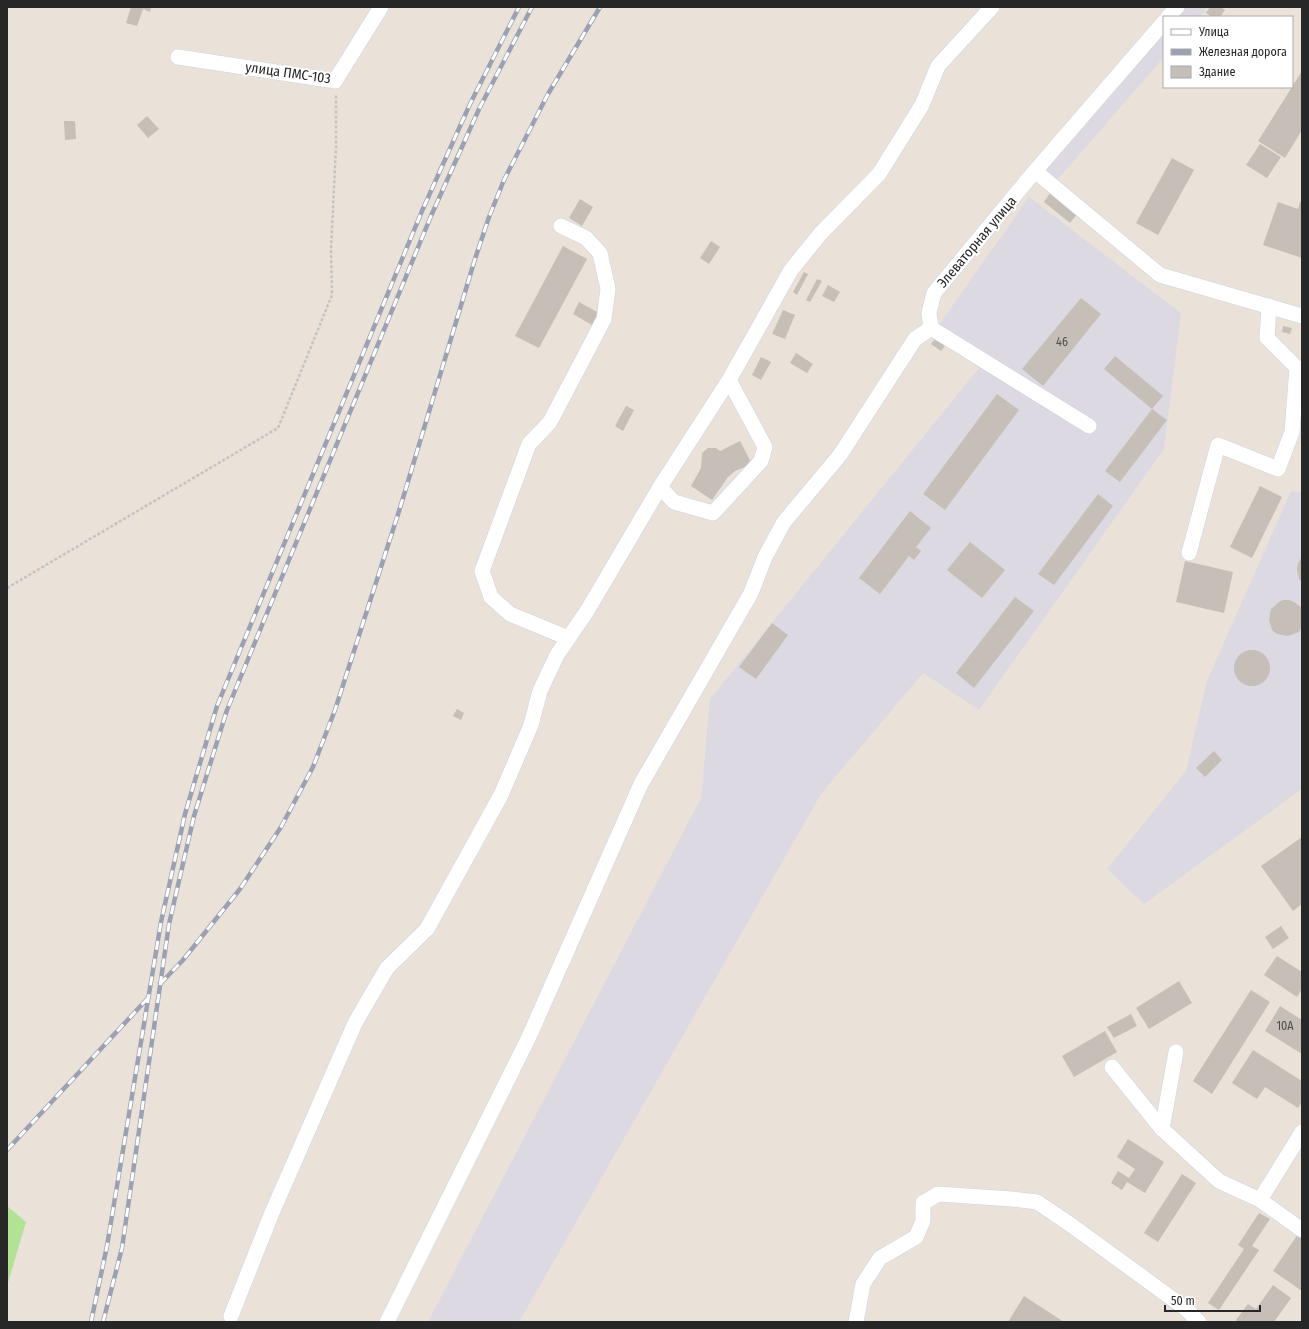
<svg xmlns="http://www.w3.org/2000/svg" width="1309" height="1329" font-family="'Fira Sans Condensed',sans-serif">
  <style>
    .industrial { fill: #dcd9e2 }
    .green { fill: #b2e294 }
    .building { fill: #c5bfb8 }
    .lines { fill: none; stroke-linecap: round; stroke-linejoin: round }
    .minor-casing { stroke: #ced2e1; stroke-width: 16 }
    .path { stroke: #c3c3c3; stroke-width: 2.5; stroke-dasharray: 3 2; stroke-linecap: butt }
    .minor { stroke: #fff; stroke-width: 15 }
    .rail-casing { stroke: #9ba0b2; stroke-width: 4.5 }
    .rail { stroke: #fff; stroke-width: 3; stroke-dasharray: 9; stroke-linecap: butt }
    .labels { text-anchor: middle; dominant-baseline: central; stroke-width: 4; stroke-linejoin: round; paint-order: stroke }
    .number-label { font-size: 12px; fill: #4e4d4b }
    .street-label { font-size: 14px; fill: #272727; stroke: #fff }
  </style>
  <rect width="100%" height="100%" fill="#eae2d8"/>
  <g class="industrial">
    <polygon points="1187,7 1208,7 1199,17 1179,17"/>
    <polygon points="1164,34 1164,57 1057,180 1044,169"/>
    <polygon points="1029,197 1181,313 1164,449 979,710 923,673 821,794 519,1322 428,1322 701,798 710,699 979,368 932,335"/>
    <polygon points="1291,491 1302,493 1302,789 1144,904 1107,869 1186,771 1207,681"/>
  </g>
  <polygon class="green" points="7,1206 26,1222 7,1286"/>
  <g class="building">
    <polygon points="131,7 151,7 150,12 143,9 137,26 126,23"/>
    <polygon points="1210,7 1221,7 1225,10 1220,17 1212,17 1206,13"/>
    <polygon points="1302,71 1302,130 1285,158 1258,141"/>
    <polygon points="147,116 159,129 148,138 137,125"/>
    <polygon points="64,121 75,121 76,139 65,140"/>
    <polygon points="1260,144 1281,157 1267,178 1246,165"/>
    <polygon points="1172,158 1194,170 1158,235 1136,223"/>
    <polygon points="1051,192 1078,213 1070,223 1044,202"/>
    <polygon points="580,199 593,207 582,226 569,218"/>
    <polygon points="1278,202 1298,209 1300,202 1302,202 1302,258 1263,245"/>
    <polygon points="711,241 720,247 709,264 700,258"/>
    <polygon points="563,246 587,259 539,348 515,336"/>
    <polygon points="804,272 808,274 797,295 793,292"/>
    <polygon points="817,279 822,281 810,302 806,300"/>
    <polygon points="828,285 840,292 834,302 822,296"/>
    <polygon points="1081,298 1101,314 1043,386 1022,369"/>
    <polygon points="579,302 599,313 592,325 573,314"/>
    <polygon points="783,310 795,315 785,339 772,334"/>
    <polygon points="1283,326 1292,328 1290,334 1282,332"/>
    <polygon points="935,339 945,346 941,351 931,344"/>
    <polygon points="796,353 813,364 807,373 790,363"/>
    <polygon points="1115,356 1163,396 1152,409 1104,369"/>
    <polygon points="761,357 771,362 761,380 752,375"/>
    <polygon points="997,394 1019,410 945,510 923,494"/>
    <polygon points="626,406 634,410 623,431 615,426"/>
    <polygon points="1152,409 1167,420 1120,482 1105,471"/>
    <polygon points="740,441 752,464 735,471 728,477 712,500 691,486 701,468 702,453 708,448 716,448 720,451"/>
    <polygon points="1260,486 1282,497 1252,558 1230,547"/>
    <polygon points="1098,494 1113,506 1054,585 1038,574"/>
    <polygon points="910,511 931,528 916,547 921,551 914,560 909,556 880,594 859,578"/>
    <polygon points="970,542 1005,570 982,598 947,570"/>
    <polygon points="1302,557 1302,582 1299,579 1297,569 1298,563"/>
    <polygon points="1185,561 1233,572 1224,613 1176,602"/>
    <polygon points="1015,597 1034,611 974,688 956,673"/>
    <polygon points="1283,600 1289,600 1294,602 1302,608 1302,627 1299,632 1288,636 1277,634 1272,630 1269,620 1271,609 1279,602"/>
    <polygon points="772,623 788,635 756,679 739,667"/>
    <circle cx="1252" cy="668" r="18"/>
    <polygon points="457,709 464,713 461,720 453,716"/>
    <polygon points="1214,751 1222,760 1205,777 1196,768"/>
    <polygon points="1302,837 1302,904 1293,911 1261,866"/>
    <polygon points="1281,926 1289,938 1273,949 1265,937"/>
    <polygon points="1277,956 1302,972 1302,989 1297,997 1264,975"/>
    <polygon points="1179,981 1192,1003 1149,1029 1136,1008"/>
    <polygon points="1251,990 1270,1002 1212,1094 1193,1081"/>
    <polygon points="1280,1006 1302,1020 1302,1054 1265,1031"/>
    <polygon points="1131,1014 1137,1026 1114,1038 1107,1027"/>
    <polygon points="1105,1031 1117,1052 1074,1077 1062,1056"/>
    <polygon points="1253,1050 1302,1081 1302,1102 1298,1108 1265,1087 1257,1099 1232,1083"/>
    <polygon points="1128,1139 1164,1162 1145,1193 1127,1182 1122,1190 1111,1183 1118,1171 1129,1178 1135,1169 1117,1157"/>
    <polygon points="1182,1174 1196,1183 1158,1242 1144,1233"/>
    <polygon points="1259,1213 1270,1219 1252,1246 1259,1250 1219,1310 1208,1303 1244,1249 1238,1245"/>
    <polygon points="1298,1234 1302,1236 1302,1291 1273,1271"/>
    <polygon points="1273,1285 1291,1298 1274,1322 1238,1322 1236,1320 1248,1304 1256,1309"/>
    <polygon points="1024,1296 1064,1322 1008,1322"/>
  </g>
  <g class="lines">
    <defs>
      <g id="minor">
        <polyline points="1168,17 1177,7"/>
        <polyline points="178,57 335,81 381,7"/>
        <polyline points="1035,171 1160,275 1302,316"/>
        <polyline points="561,226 586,238 600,253 608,289 604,319 550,422 529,444 482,571 491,597 510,614 568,638"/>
        <polyline points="729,380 765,447 761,461 713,513 674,502 660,487 729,380 791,270 821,233 879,174 922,105 938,66 992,7"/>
        <polyline points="1089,426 931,328 929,313 934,293 1035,171 1164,22"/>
        <polyline points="1189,553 1218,445 1278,469 1292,432 1297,368 1267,338 1269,306"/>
        <polyline points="1112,1067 1162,1129 1219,1181 1260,1200"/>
        <polyline points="1162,1129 1176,1052"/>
        <polyline points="1302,1132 1260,1200 1302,1230"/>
        <polyline points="231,1316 271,1215 355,1023 387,968 427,929 501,795 531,725 540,691 557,655 587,611 660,487"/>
        <polyline points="387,1322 528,1039 641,784 751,593 765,557 784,522 840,455 915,339 931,328"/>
        <polyline points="856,1322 863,1284 880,1258 916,1237 923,1221 923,1203 938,1194 1012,1199 1037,1202 1071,1225 1185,1308 1199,1322"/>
      </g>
    </defs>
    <use href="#minor" class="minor-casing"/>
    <polyline class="path" points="7,588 278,428 332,295 331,250 336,147 336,94"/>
    <use href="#minor" class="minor"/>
    <defs>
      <g id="rail">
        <polyline points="160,984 183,960 240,889 281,827 313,767 335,710 400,508 475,259 489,217 504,180 548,94 600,7"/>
        <polyline points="7,1150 148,998"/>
        <polyline points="91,1322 107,1246 161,922 185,814 217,706 422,211 470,104 519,7"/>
        <polyline points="103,1322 122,1248 169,924 194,816 227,710 431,216 479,109 532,7"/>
      </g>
    </defs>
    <use href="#rail" class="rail-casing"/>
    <use href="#rail" class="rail"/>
  </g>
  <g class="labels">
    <g class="number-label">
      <text x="1062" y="342">46</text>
      <text x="1285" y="1026">10А</text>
    </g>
    <g class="street-label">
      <text transform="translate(288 73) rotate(8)">улица ПМС-103</text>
      <text transform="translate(977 242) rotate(-50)">Элеваторная улица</text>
    </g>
  </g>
  <rect width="1309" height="1329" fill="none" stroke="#272727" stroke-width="16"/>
  <rect x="1163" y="16" width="130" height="72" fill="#ffffff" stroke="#a9a9a9"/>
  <rect x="1171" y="29" width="20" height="6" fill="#ffffff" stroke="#a9a9a9"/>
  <text x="1199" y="36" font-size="12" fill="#272727">Улица</text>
  <rect x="1171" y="49" width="20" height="6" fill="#9ba0b2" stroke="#a9a9a9"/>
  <text x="1199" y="56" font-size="12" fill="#272727">Железная дорога</text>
  <rect x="1171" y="66" width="20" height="12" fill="#c5bfb8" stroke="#a9a9a9"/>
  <text x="1199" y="76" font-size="12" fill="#272727">Здание</text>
  <path d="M1165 1305v6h95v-6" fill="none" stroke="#272727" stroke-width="2"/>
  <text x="1171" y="1305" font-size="12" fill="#272727" stroke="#ffffff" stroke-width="3" paint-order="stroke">50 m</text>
</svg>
